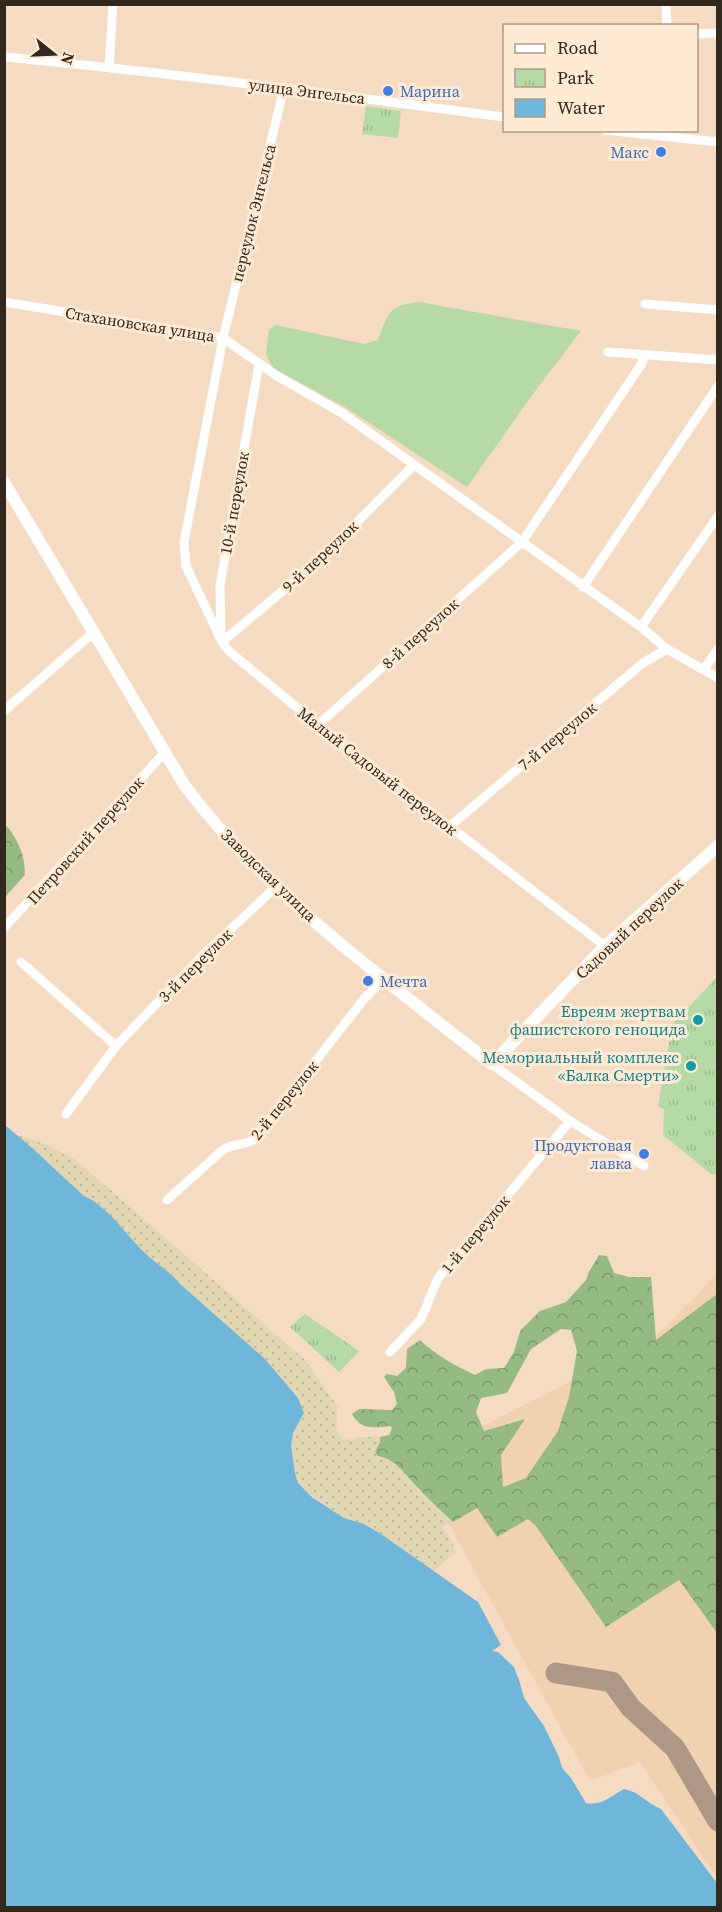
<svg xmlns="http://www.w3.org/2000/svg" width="722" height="1912" font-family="'Source Serif 4',serif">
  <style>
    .built { fill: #f0d1b0 }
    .grass { fill: #b6daa5 }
    .forest { fill: url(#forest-crowns); fill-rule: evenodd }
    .sand { fill: url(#sand-dots) }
    .park { fill: url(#park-tufts) }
    .water { fill: #6fb7da }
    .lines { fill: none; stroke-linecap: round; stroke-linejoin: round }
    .taxiway { stroke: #ac9884; stroke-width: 21 }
    .minor { stroke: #fff; stroke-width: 9 }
    .tertiary { stroke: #fff; stroke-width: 12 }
    .shop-dot { fill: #3f7fe0; stroke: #ffead4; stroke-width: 2 }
    .culture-dot { fill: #0f9aa8; stroke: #ffead4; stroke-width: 2 }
    .labels { text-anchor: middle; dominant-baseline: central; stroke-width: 6; stroke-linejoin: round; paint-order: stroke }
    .street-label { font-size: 16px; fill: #32281e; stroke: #ffead4 }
    .shop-label { font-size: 16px; fill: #366cbe; stroke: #ffead4; text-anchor: start }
    .culture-label { font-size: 16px; fill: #0d838f; stroke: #ffead4; text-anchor: end }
  </style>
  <defs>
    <pattern id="forest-crowns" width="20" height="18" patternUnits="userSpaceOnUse" patternTransform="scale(1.5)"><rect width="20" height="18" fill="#95bb83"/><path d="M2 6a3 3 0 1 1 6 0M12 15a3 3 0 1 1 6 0" fill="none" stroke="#7a986b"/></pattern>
    <pattern id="sand-dots" width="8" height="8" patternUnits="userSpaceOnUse" patternTransform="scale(1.5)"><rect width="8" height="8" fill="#e1d7b2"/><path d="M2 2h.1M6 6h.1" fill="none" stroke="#c2b999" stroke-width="1.8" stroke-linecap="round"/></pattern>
    <pattern id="park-tufts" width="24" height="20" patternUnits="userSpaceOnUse" patternTransform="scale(1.5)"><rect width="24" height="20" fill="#b6daa5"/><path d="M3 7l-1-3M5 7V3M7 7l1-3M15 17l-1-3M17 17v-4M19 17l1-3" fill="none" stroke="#9dbb8e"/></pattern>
  </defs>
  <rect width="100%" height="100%" fill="#f5dbc1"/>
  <polygon class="built" points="717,1274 717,1878 640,1762 590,1781 447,1521 481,1427 653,1340"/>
  <path class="grass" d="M419 302 581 331 535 391 467 487 345 407 273 368 266 354 269 330 276 325 364 344 378 340C388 314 388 305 419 302Z"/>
  <g class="forest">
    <path d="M5 824C18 839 25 855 25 875L5 897Z"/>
    <path d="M599 1255 607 1256 614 1273 629 1277H651L656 1340 717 1294V1633L679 1580 606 1627 536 1526 528 1519 497 1537 477 1508 453 1522C441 1511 429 1500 418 1488 405 1475 397 1459 377 1456L375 1451 380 1442V1437L389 1435 392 1428 390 1426C375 1428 360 1430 352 1414L359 1409 392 1410 397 1404 394 1392 384 1377 387 1374 397 1376 406 1368 407 1349 420 1340C436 1355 455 1366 475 1375L486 1369 504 1368 514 1352 520 1331 540 1311 566 1302 586 1280 589 1272ZM561 1329 571 1330 577 1351 569 1397 558 1431 526 1478 503 1487 501 1455 525 1419 484 1431 476 1412 481 1398 507 1393 531 1349Z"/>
  </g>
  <path class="sand" d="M15 1134 46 1145 76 1160 305 1360 338 1407 336 1429 343 1440 361 1437H380V1442L375 1451 377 1456C397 1459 405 1475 418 1488 429 1500 441 1511 453 1522L442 1526 451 1539 455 1553 434 1571 381 1534 364 1524 344 1518 320 1503 298 1483 295 1473 291 1445 293 1433 299 1424 298 1398 265 1359 180 1284C171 1272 159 1266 149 1256 129 1239 108 1206 84 1196L31 1147Z"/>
  <g class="park">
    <polygon points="366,106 401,111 398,138 362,134"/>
    <polygon points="717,977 718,1174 711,1174 663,1135 664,1109 658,1106 672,1025"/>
    <polygon points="305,1314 359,1351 339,1372 290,1327"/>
  </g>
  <path class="water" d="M5 1125 31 1147 84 1196C108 1206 127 1236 145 1253 156 1264 170 1271 180 1284L265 1359 298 1398 304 1413 293 1433 291 1445 295 1473 298 1483 313 1498 344 1518 364 1524 381 1534 478 1602 501 1645 492 1651 498 1652 514 1667 520 1683 524 1698 544 1726 559 1757 562 1768 571 1778 586 1803C602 1806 611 1796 624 1789 640 1792 646 1803 661 1809L717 1883V1907H5Z"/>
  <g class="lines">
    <polyline class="taxiway" points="556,1673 612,1682 631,1708 675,1748 718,1821"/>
    <g class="minor">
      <polyline points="666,4 667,26"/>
      <polyline points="696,34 718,33"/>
      <path d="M4 57C172 73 338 95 504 117"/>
      <polyline points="109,67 113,4"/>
      <polyline points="284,88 223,338 184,542 186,566 222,642 230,652 318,725 605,946"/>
      <polyline points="605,130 718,142"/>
      <polyline points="4,302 223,338 277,376 342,413 641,627 667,649 718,678"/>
      <polyline points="645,304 718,310"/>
      <polyline points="608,352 718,360"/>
      <polyline points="583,587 718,386"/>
      <polyline points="641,627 718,516"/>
      <polyline points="221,637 220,585 259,364"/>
      <polyline points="222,642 318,561 413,466"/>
      <polyline points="704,669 718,649"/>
      <polyline points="4,711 94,632"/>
      <polyline points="318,725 522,542 641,365 645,355"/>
      <polyline points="449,827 643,663 667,649"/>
      <polyline points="4,928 165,752"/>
      <polyline points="21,962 116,1046"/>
      <polyline points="492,1064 570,1121 644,1166"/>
      <polyline points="66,1114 116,1046 205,953 276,887"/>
      <path d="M167 1200 224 1149C234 1144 244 1145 254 1140L364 999 384 979"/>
      <polyline points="390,1352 421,1319 438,1278 570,1121"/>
    </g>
    <path class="tertiary" d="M4 482 185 786C266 894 386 981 492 1064L605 946 718 846"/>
  </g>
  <g class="shop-dot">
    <circle cx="388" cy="91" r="6"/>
    <circle cx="661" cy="152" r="6"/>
    <circle cx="368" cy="981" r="6"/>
    <circle cx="644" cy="1154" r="6"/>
  </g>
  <g class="culture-dot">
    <circle cx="698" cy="1020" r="6"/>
    <circle cx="691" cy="1066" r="6"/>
  </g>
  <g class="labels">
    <g class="street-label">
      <text transform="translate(307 91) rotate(7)">улица Энгельса</text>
      <text transform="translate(253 213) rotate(-76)">переулок Энгельса</text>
      <text transform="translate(140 324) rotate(9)">Стахановская улица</text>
      <text transform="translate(234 503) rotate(-80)">10-й переулок</text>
      <text transform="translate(320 556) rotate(-43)">9-й переулок</text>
      <text transform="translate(420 633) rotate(-42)">8-й переулок</text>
      <text transform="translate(557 736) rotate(-40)">7-й переулок</text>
      <text transform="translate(378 771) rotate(38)">Малый Садовый переулок</text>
      <text transform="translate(85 840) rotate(-48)">Петровский переулок</text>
      <text transform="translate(269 875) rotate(44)">Заводская улица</text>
      <text transform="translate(629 928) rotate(-43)">Садовый переулок</text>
      <text transform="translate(195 965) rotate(-45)">3-й переулок</text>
      <text transform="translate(284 1100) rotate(-51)">2-й переулок</text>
      <text transform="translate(475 1234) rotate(-50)">1-й переулок</text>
    </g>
    <g class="shop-label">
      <text x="400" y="91">Марина</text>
      <text x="649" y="152" text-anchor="end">Макс</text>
      <text x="380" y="981">Мечта</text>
      <text x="632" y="1145" text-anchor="end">Продуктовая<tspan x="632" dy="18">лавка</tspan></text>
    </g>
    <g class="culture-label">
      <text x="686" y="1011">Евреям жертвам<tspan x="686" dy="18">фашистского геноцида</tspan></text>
      <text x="679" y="1057">Мемориальный комплекс<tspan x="679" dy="18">«Балка Смерти»</tspan></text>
    </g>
  </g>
  <rect width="722" height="1912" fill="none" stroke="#32281e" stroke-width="12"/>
  <rect x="503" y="24" width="195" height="108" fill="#ffead4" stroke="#ad9c8b" stroke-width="1.5"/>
  <rect x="515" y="44" width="30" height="9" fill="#ffffff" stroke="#ad9c8b" stroke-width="1.5"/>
  <text x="557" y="54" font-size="18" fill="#32281e">Road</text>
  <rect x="515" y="69" width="30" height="18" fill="url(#park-tufts)" stroke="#ad9c8b" stroke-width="1.5"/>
  <text x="557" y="84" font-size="18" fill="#32281e">Park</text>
  <rect x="515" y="99" width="30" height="18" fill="#6fb7da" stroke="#ad9c8b" stroke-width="1.5"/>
  <text x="557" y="114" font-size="18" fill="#32281e">Water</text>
  <g transform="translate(54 54) rotate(108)" stroke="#ffead4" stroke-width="4.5" paint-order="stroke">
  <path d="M0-4.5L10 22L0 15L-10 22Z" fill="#32281e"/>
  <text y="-9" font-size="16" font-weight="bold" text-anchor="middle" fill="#32281e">N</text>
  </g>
</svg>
